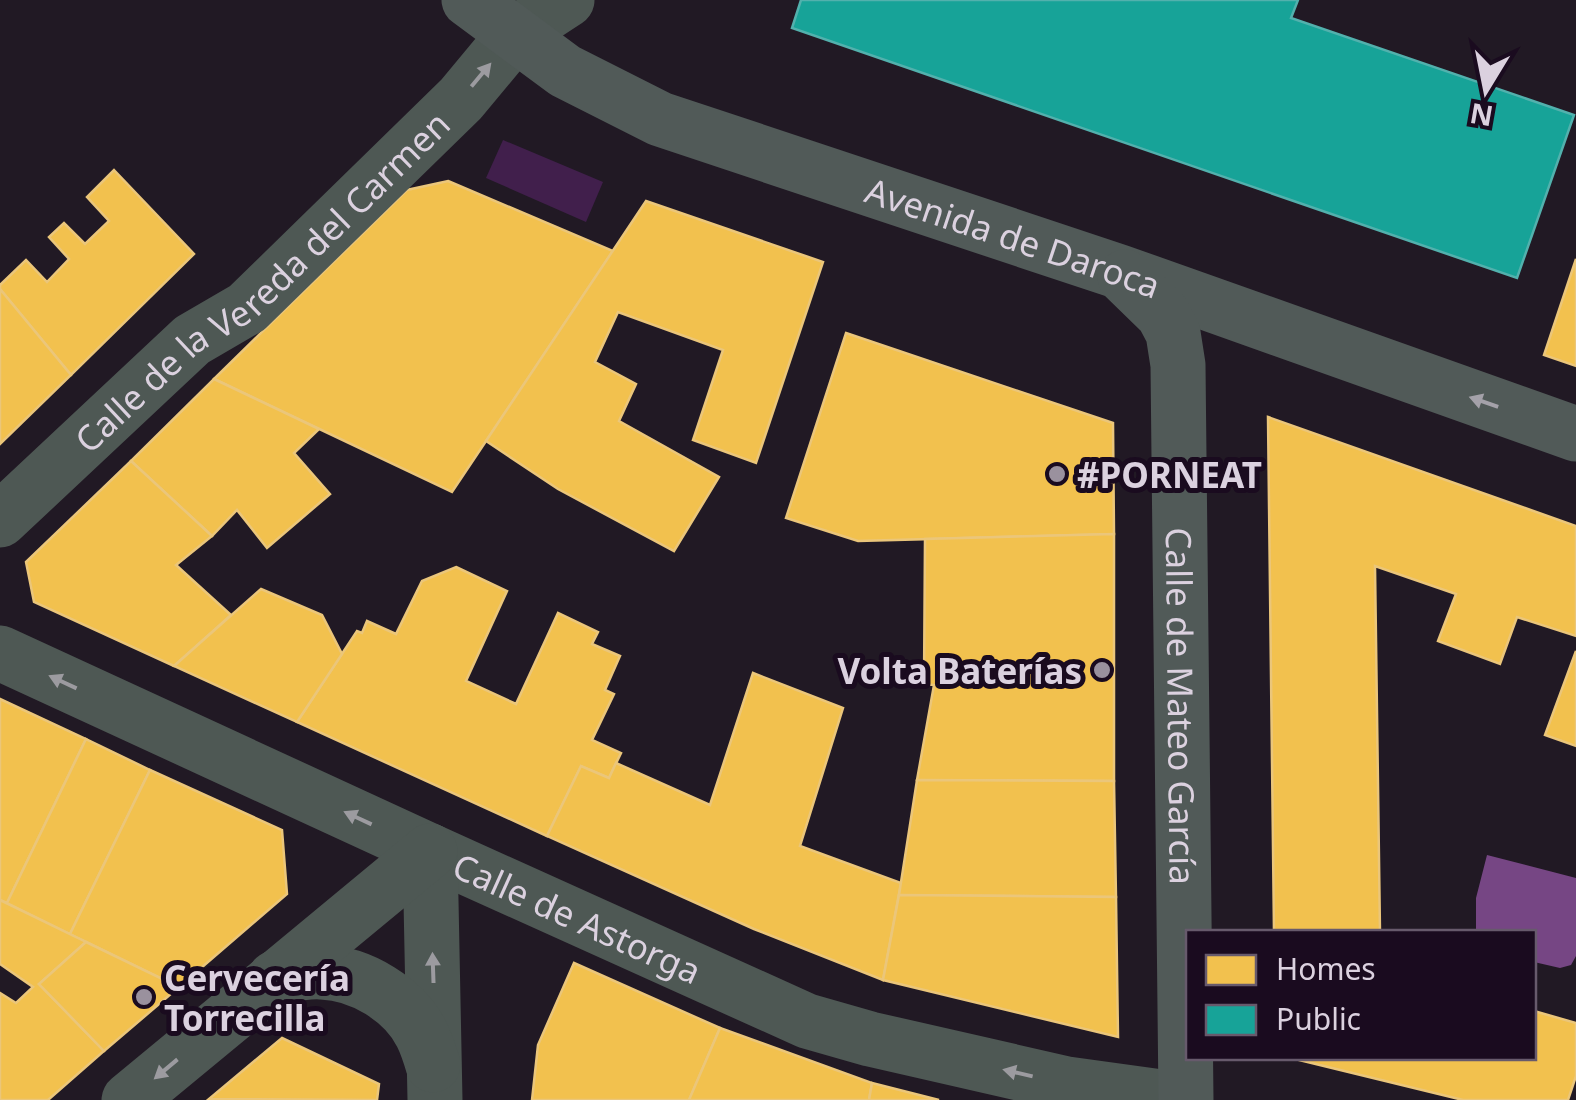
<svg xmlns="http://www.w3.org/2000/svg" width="1576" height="1100" font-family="'Noto Sans',sans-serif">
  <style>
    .green { fill: #411f4c }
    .water { fill: #764684 }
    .homes { fill: #f2c14e; stroke: #ebc67a; stroke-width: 2.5 }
    .public { fill: #17a398; stroke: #52b1ad; stroke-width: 2.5 }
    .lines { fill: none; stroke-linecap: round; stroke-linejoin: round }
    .street { stroke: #4e5854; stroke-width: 55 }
    .secondary { stroke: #515a58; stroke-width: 55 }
    .oneway { fill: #9c9ba0 }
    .oneway2 { fill: #a4a1a9 }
    .poi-dot { fill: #9a919e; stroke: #1a0b1f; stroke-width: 4 }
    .labels { text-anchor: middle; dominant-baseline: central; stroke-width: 10; stroke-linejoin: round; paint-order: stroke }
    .street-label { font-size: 35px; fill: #dbd1df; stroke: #1a0b1f }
    .poi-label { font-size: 35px; font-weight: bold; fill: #dbd1df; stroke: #1a0b1f; text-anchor: start }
  </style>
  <rect width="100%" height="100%" fill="#211924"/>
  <polygon class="green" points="503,140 603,182 586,222 486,178"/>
  <polygon class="water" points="1487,855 1576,878 1576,956 1571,965 1560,968 1534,962 1534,932 1476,932 1476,898"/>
  <g class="homes">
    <polygon points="114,170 194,254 71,375 0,289 0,285 26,260 47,282 69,259 49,237 64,223 85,244 109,221 87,197"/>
    <polygon points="448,181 613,251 452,492 214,379 407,190"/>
    <polygon points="646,201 823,262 756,463 693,440 723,350 618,312 595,362 636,384 619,421 719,477 674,551 558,489 486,441"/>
    <polygon points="1576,259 1576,366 1544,355"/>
    <polygon points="0,289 71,375 0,444"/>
    <polygon points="846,333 1113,423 1114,534 858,541 786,518"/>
    <polygon points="214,379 319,429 294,453 330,494 267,548 237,510 212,536 131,461"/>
    <polygon points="1268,417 1576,526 1576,636 1517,617 1500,664 1438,641 1456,594 1375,566 1380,932 1274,932"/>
    <polygon points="131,461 212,536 176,565 231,615 174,666 34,602 26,562"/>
    <polygon points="1114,534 1114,781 917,780 934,685 924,684 925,539"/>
    <polygon points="456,567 507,591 466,681 516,704 558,613 598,632 592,644 620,656 605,690 614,694 592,740 621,753 609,778 581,766 547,836 297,722 357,631 362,633 367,621 396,634 422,581"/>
    <polygon points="261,589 322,615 342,654 297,722 174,666"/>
    <polygon points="1576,651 1576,746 1545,735"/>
    <polygon points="753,673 843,708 800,846 901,883 883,980 754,929 547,836 581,766 609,778 616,763 710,805"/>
    <polygon points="0,699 86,739 7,903 0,900"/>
    <polygon points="86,739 150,770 70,934 7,903"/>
    <polygon points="150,770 282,830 287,894 179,987 70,934"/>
    <polygon points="917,780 1114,781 1116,897 899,895"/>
    <polygon points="899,895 1116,897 1118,1037 883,980"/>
    <polygon points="0,900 86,942 39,984 104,1051 48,1100 0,1100 0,993 16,1003 33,987 0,964"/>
    <polygon points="86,942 179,987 104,1051 39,984"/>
    <polygon points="574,963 720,1028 689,1100 532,1100 538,1045"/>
    <polygon points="1534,1011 1576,1023 1576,1076 1568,1100 1463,1100 1291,1058 1534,1058"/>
    <polygon points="720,1028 872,1083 869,1100 689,1100"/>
    <polygon points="282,1038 379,1084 377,1100 209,1099"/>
    <polygon points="872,1083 939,1100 869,1100"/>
  </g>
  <polygon class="public" points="801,0 1298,0 1291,18 1574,115 1517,278 792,28"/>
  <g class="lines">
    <g class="street">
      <path id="s1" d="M0 520 192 340 247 308 461 99 515 34 567 0"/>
      <path id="s2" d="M0 653 430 851 807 1021 870 1039 1067 1084 1183 1100"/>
      <polyline points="430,851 435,1100"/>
      <path d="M275 978C290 975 306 971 321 972 361 973 405 1000 422 1035 427 1045 430 1055 433 1065"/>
      <polyline points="129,1100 430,851"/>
    </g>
    <g class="secondary">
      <path id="s3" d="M469 0 565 71 660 119 1120 272 1576 434"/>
      <path id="s4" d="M1125 277 1163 314 1173 333 1178 365 1186 1100"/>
    </g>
  </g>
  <defs><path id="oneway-solid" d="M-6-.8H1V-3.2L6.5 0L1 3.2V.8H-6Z" transform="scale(2.5)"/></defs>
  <g class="oneway">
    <use href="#oneway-solid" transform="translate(481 75) rotate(-50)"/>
    <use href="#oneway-solid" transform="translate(63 682) rotate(-155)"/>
    <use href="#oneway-solid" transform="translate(358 818) rotate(-155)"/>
    <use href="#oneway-solid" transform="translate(433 968) rotate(-92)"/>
    <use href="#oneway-solid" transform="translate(166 1069) rotate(140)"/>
    <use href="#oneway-solid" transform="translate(1018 1073) rotate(-167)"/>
  </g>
  <use class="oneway2" href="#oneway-solid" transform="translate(1484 402) rotate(-161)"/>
  <g class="poi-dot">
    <circle cx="1057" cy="474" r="10"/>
    <circle cx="1102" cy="670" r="10"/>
    <circle cx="144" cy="997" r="10"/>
  </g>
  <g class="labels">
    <g class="street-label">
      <text stroke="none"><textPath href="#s3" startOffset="598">Avenida de Daroca</textPath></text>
      <text stroke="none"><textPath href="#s1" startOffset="355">Calle de la Vereda del Carmen</textPath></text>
      <text stroke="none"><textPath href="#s4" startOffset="448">Calle de Mateo García</textPath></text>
      <text stroke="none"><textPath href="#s2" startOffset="635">Calle de Astorga</textPath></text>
    </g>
    <g class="poi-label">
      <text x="1077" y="474">#PORNEAT</text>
      <text x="1082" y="670" text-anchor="end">Volta Baterías</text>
      <text x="164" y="977">Cervecería<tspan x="164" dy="40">Torrecilla</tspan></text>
    </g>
  </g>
  <rect x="1186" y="930" width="350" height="130" fill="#1a0b1f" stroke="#675a6c" stroke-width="2.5"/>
  <rect x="1206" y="955" width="50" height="30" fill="#f2c14e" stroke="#675a6c" stroke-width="2.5"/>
  <text x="1276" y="980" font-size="30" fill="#dbd1df">Homes</text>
  <rect x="1206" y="1005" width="50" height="30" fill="#17a398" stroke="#675a6c" stroke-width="2.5"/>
  <text x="1276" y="1030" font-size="30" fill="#dbd1df">Public</text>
  <g transform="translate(1486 90) rotate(190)" stroke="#1a0b1f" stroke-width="8" paint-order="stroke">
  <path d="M0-8L18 38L0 25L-18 38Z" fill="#dbd1df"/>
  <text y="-15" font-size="28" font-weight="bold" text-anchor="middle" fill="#dbd1df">N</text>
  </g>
</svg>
